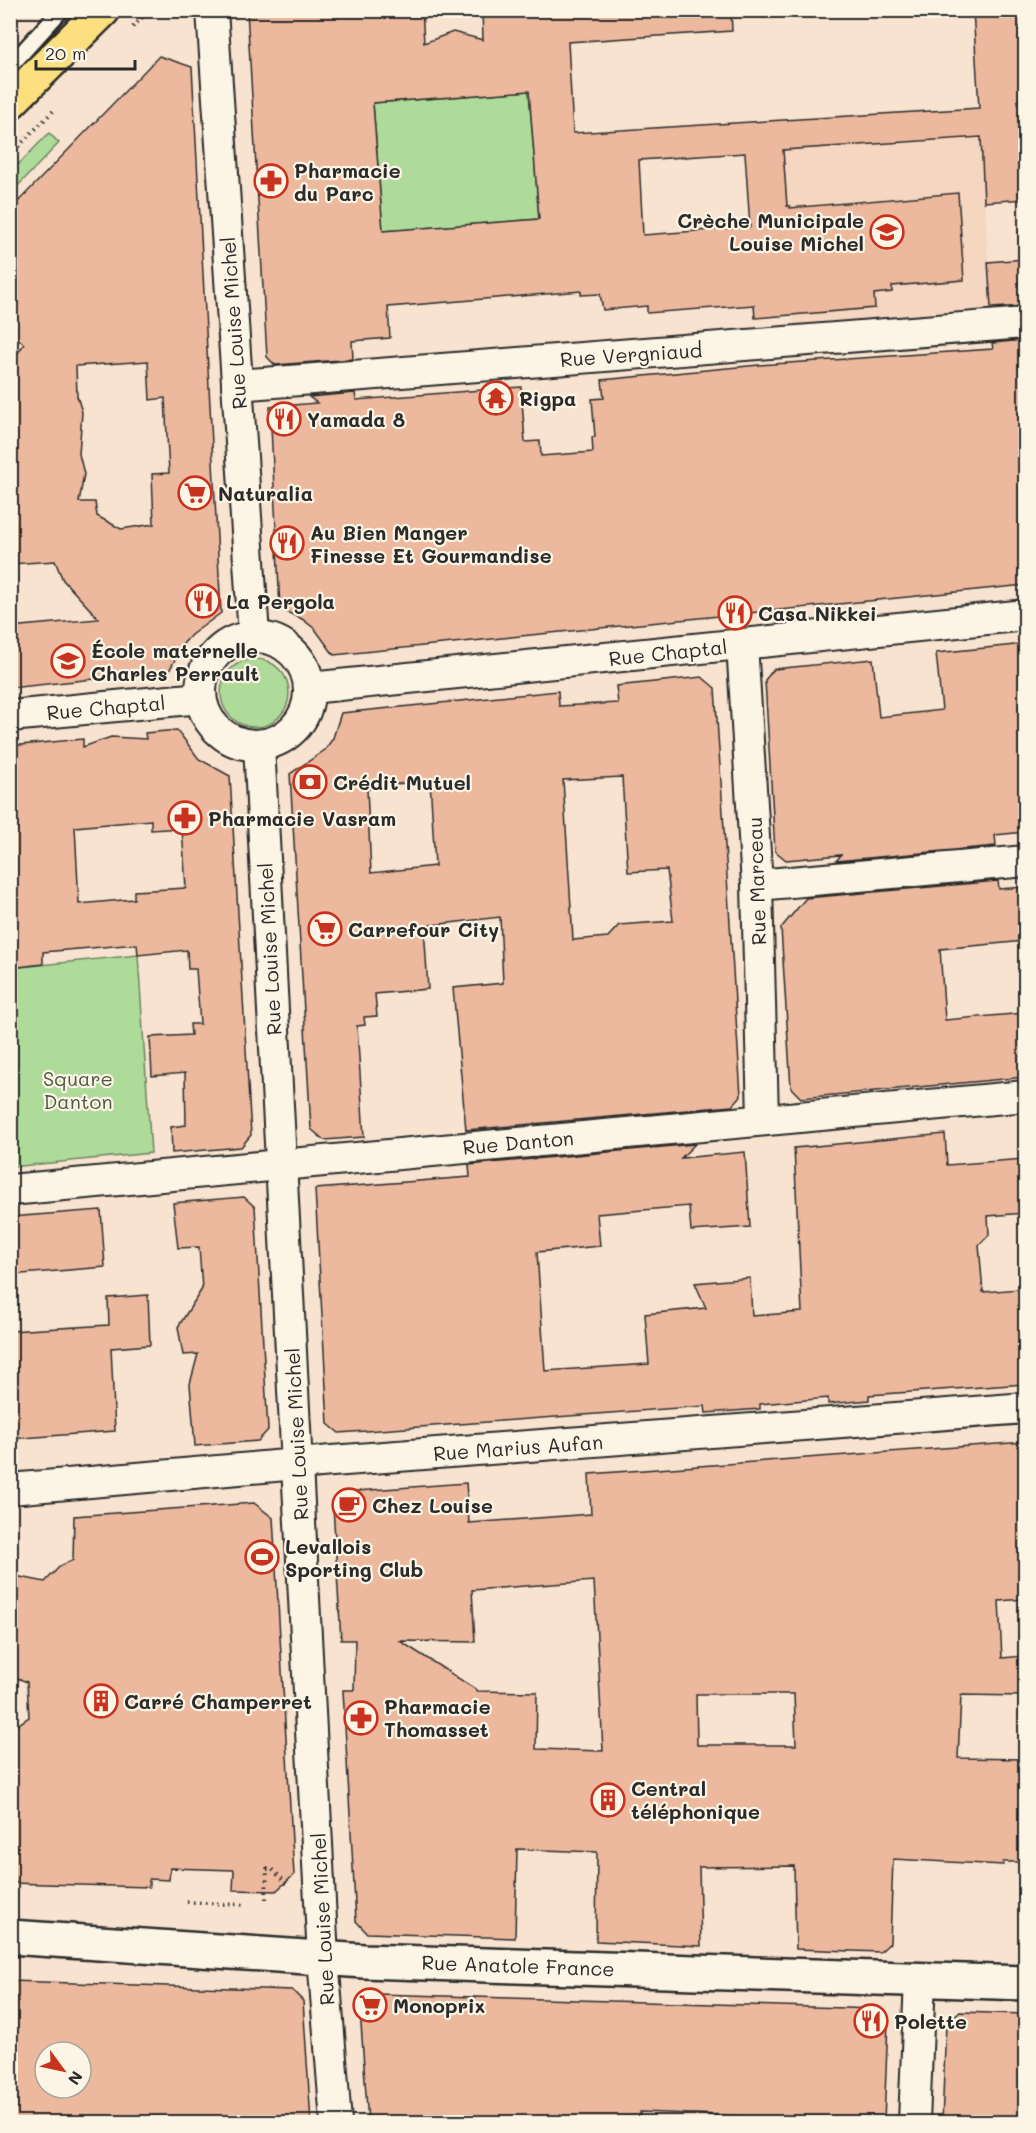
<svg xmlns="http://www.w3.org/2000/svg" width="1036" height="2133" font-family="Mali,sans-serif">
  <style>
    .built { fill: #f5d6c1 }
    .green { fill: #aedb99; stroke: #6c8362; stroke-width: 1.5 }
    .building { fill: #edb99e; stroke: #2b2b2b; stroke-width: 1.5; fill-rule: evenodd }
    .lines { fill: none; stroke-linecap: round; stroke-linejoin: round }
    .service-casing { stroke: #2b2b2b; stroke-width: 20 }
    .minor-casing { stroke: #2b2b2b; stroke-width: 34 }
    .secondary-casing { stroke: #2b2b2b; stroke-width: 38 }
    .primary-casing { stroke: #2b2b2b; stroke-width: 38 }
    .path { stroke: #2b2b2b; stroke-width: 4; stroke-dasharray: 1.5 4.5; stroke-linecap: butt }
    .service { stroke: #fcf5e5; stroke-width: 15 }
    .minor { stroke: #fcf5e5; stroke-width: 30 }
    .secondary { stroke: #fcf5e5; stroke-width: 33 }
    .primary { stroke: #fce080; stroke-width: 33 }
    .labels { text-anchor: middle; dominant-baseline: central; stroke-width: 4.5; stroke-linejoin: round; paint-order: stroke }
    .poi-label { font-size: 20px; font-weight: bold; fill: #2b2b2b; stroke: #fcf5e5; text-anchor: start }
    .street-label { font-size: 20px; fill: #2b2b2b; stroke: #fcf5e5 }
    .park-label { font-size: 20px; fill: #4c5746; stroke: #fcf5e5 }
  </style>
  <rect width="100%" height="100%" fill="#f8e3d0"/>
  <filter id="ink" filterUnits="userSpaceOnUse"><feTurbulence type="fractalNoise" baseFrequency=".0167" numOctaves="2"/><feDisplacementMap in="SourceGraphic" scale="12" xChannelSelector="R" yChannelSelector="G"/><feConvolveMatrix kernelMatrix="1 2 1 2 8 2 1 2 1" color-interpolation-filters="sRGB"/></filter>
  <g filter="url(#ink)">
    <polygon class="built" points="981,137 991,308 794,325 783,150"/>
    <g class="green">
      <polygon points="529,91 539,219 383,231 373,103"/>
      <polygon points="49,133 59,143 11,193 11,172"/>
      <circle cx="255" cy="693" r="34"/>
      <polygon points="138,955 151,1153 11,1167 11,968"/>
    </g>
    <g class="building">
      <path d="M247 10H422L424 43 453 32 483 40 482 10H731L732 31 568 42 573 133 979 108 973 10H1026V199L984 202 981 137 783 150 787 206H790V208L958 193 964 280 892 286V292L874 294 875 308 755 318 754 305 647 313V306L603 310 600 294 581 295V291L388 307 390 338 352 341 353 359 275 365 267 357ZM529 91 539 219 383 231 373 103ZM745 153 750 227 643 235 639 160Z"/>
      <path d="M159 56 192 67 221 613 191 635 183 644 169 671 10 688V627L99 619 63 580 55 561 10 564V364L24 344 10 331V210ZM148 361 150 400 165 398 169 473 152 474 154 524 121 529 97 516 95 502H79L84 474 79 454 82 412 77 396 76 366Z"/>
      <polygon points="1026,259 1026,306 991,308 988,262"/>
      <polygon points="1026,340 1026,585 334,655 315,629 302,619 280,609 270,407 317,403 309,397 355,393 356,400 521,387 525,442 540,441 541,456 593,452 592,437 595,437 592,399 604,398 602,380 759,365 993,349 992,343"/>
      <polygon points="1026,644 1026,832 995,835 996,846 836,861 841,855 786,860 775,851 765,680 774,669 873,659 879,717 942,710 936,653"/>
      <path d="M702 677 715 688 741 1096 732 1106 466 1130 453 988 503 983 500 917 424 926 428 989 375 994 377 1016 364 1017 365 1025 357 1026 364 1137 324 1140 311 1129 290 774 325 750 333 738 341 713 558 691 559 706 618 703 616 686ZM622 777 628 872 667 870 673 921 619 925 608 937 573 940 563 780ZM430 779 435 866 371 873 367 789Z"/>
      <path d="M177 730 199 759 230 776 251 1135 241 1147 172 1153 171 1127 186 1125 185 1073 152 1076 150 1037 191 1035 190 1024H200L196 969H188L187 950 138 955 137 944 43 952V964L10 968V746L83 739V747L111 737 146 739 145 733ZM151 820V830L182 828 186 888 134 891V899L79 904 75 827Z"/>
      <polygon points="998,881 999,889 1026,887 1026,941 940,949 945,1020 1026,1013 1026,1077 801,1098 791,1088 781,928 806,898"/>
      <polygon points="945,1134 947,1165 1026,1159 1026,1213 988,1216 989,1235 979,1245 983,1292 1020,1289 1020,1304 1026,1303 1026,1384 869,1395 869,1400 828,1404 828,1398 760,1404 760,1409 706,1413 705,1406 339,1433 328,1424 315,1189 470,1177 469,1165 695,1144 681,1158 745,1152 750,1227 691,1231 689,1206 597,1214 600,1246 537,1252 545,1371 649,1364 645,1314 706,1308 695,1283 750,1278 752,1316 802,1312 794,1148"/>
      <polygon points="244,1197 255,1207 268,1430 258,1441 195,1446 190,1384 198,1354 183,1355 178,1327 202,1289 199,1247 178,1248 173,1203"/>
      <polygon points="101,1210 105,1267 10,1275 10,1217"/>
      <polygon points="148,1295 150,1345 111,1348 115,1431 10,1439 10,1331 109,1325 108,1298"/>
      <path d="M1026 1442V1599L999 1601 1002 1658 1026 1656V1696L961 1695 958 1758 1026 1759V1862H1003V1865L893 1859 890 1943 880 1952 796 1949 794 1866 699 1867 701 1946 596 1941 597 1852 517 1849 515 1938 367 1933 356 1921 343 1690H354L355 1640H341L333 1506 343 1492 466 1483 469 1523 591 1514 589 1474ZM594 1581 603 1751 536 1749 537 1692 478 1691 400 1641 475 1642 472 1590ZM696 1694H794L796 1745H697Z"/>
      <polygon points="254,1503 273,1518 294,1875 276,1891 233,1890 234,1870 170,1868 169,1880 149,1879 149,1887 10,1883 10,1730 29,1717 27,1682 10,1675 10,1575 45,1582 60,1566 73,1560 74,1516"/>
      <path d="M10 1981 292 1990 303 2001 311 2122H10ZM45 2052H81V2088H45Z"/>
      <polygon points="378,1994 877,2009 888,2021 884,2122 770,2122 770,2117 640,2112 640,2122 368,2122 360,2010 367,1998"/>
      <polygon points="959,2012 1026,2014 1026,2122 942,2122 946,2023"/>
    </g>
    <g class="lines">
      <defs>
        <polyline id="service" points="10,66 61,10"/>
        <g id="minor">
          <polyline points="212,10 254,636"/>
          <polyline points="237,385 1026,323"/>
          <circle cx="255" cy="691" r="54"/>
          <polyline points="742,644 757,885 763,1118"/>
          <polyline points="310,688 1026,615"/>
          <polyline points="10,716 201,698"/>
          <polyline points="259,745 323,1958 336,2122"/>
          <polyline points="757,885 1026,861"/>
          <polyline points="10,1190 1026,1096"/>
          <polyline points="10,1489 332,1461 1026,1408"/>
          <polyline points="914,2122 920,1979"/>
        </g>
        <polyline id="secondary" points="10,1937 364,1961 1026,1983"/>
        <polyline id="primary" points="10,102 103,10"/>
      </defs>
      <use href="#service" class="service-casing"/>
      <use href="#minor" class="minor-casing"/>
      <use href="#secondary" class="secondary-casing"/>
      <use href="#primary" class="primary-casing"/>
      <g class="path">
        <polyline points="133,27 149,10"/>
        <polyline points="10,155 56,108"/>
        <polyline points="266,1899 267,1869 272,1869 287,1884"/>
        <polyline points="187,1902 245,1905"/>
      </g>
      <use href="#service" class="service"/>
      <use href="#minor" class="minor"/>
      <use href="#secondary" class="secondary"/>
      <use href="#primary" class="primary"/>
    </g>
  </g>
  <defs>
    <symbol id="pharmacy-ring" viewBox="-11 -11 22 22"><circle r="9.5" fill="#fcf5e5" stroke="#c8321e" stroke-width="1.5"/><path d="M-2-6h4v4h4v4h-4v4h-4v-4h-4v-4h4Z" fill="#c8321e"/></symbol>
    <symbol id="school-ring" viewBox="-11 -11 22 22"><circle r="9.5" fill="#fcf5e5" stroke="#c8321e" stroke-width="1.5"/><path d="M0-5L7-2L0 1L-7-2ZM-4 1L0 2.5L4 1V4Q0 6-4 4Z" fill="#c8321e"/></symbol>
    <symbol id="temple-ring" viewBox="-11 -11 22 22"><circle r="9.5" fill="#fcf5e5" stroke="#c8321e" stroke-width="1.5"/><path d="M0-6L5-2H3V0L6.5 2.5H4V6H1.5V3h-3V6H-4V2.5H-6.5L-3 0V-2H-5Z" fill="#c8321e"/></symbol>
    <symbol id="restaurant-ring" viewBox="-11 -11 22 22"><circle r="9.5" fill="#fcf5e5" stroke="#c8321e" stroke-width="1.5"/><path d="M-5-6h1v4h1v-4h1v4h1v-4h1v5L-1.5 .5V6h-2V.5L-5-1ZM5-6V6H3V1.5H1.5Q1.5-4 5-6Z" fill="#c8321e"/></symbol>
    <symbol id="supermarket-ring" viewBox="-11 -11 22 22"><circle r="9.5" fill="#fcf5e5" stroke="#c8321e" stroke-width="1.5"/><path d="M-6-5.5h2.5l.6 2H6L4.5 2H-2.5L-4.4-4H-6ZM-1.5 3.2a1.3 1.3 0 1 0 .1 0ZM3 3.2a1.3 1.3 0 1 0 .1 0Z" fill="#c8321e"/></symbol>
    <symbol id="bank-ring" viewBox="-11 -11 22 22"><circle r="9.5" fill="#fcf5e5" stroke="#c8321e" stroke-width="1.5"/><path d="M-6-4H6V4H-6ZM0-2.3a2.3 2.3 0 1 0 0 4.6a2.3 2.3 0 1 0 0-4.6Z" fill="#c8321e"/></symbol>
    <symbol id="cafe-ring" viewBox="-11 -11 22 22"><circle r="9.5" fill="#fcf5e5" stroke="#c8321e" stroke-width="1.5"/><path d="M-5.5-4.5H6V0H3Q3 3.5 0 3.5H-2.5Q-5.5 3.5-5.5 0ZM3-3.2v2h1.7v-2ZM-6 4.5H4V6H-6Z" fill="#c8321e"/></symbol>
    <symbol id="stadium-ring" viewBox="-11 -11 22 22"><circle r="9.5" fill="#fcf5e5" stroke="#c8321e" stroke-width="1.5"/><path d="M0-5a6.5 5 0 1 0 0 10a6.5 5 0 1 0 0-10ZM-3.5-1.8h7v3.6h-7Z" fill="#c8321e"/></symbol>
    <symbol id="building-ring" viewBox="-11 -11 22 22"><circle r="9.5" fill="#fcf5e5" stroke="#c8321e" stroke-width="1.5"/><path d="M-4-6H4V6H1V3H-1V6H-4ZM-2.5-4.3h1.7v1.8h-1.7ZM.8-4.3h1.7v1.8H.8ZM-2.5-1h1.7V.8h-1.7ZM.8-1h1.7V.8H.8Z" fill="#c8321e"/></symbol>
  </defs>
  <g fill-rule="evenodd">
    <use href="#pharmacy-ring" x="252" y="162" width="38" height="38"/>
    <use href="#school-ring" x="868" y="213" width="38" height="38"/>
    <use href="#temple-ring" x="477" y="379" width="38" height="38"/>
    <use href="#restaurant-ring" x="265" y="400" width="38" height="38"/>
    <use href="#supermarket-ring" x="176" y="474" width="38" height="38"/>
    <use href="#restaurant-ring" x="268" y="524" width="38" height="38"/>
    <use href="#restaurant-ring" x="184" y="582" width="38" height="38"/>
    <use href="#restaurant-ring" x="716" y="594" width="38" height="38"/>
    <use href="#school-ring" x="49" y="642" width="38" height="38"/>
    <use href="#bank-ring" x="291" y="763" width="38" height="38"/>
    <use href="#pharmacy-ring" x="166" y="799" width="38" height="38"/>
    <use href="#supermarket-ring" x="306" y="910" width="38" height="38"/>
    <use href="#cafe-ring" x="330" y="1486" width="38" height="38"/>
    <use href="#stadium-ring" x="243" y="1538" width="38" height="38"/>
    <use href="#building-ring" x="82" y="1682" width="38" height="38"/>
    <use href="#pharmacy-ring" x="342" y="1699" width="38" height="38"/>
    <use href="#building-ring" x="589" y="1781" width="38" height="38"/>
    <use href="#supermarket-ring" x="351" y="1986" width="38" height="38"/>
    <use href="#restaurant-ring" x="852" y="2002" width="38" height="38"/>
  </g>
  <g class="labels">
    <g class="poi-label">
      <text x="294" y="170">Pharmacie<tspan x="294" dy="23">du Parc</tspan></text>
      <text x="864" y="220" text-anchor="end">Crèche Municipale<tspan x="864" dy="23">Louise Michel</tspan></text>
      <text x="519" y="398">Rigpa</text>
      <text x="307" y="419">Yamada 8</text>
      <text x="218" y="493">Naturalia</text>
      <text x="310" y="532">Au Bien Manger<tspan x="310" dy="23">Finesse Et Gourmandise</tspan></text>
      <text x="226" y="601">La Pergola</text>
      <text x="758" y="613">Casa Nikkei</text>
      <text x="91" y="650">École maternelle<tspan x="91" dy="23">Charles Perrault</tspan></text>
      <text x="333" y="782">Crédit Mutuel</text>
      <text x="208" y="818">Pharmacie Vasram</text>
      <text x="348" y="929">Carrefour City</text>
      <text x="372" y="1505">Chez Louise</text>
      <text x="285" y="1546">Levallois<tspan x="285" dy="23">Sporting Club</tspan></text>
      <text x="124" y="1701">Carré Champerret</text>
      <text x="384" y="1706">Pharmacie<tspan x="384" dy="23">Thomasset</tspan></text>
      <text x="631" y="1788">Central<tspan x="631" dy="23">téléphonique</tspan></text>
      <text x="393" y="2005">Monoprix</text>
      <text x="894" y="2021">Polette</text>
    </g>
    <g class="street-label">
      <text transform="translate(233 323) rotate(-94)">Rue Louise Michel</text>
      <text transform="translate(631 354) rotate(-4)">Rue Vergniaud</text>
      <text transform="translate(668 652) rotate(-6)">Rue Chaptal</text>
      <text transform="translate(106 707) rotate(-5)">Rue Chaptal</text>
      <text transform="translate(756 881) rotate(-92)">Rue Marceau</text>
      <text transform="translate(269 949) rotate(-93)">Rue Louise Michel</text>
      <text transform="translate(518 1142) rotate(-5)">Rue Danton</text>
      <text transform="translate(296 1434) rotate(-93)">Rue Louise Michel</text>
      <text transform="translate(518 1447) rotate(-4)">Rue Marius Aufan</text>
      <text transform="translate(322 1919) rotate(-93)">Rue Louise Michel</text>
      <text transform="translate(518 1965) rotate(2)">Rue Anatole France</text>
    </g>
    <g class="park-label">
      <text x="78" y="1078">Square<tspan x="78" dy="23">Danton</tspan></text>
    </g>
  </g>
  <rect width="1036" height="2133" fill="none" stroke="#fcf5e5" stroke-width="36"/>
  <rect x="18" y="18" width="1000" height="2097" fill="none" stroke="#2b2b2b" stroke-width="2" filter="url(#ink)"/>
  <g transform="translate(63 2070) rotate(123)"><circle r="28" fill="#fcf5e5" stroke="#a8a49b" stroke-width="1.5"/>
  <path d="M0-4.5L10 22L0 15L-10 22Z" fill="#c8321e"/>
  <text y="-9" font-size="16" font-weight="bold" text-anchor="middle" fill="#2b2b2b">N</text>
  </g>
  <path d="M36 60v9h99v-9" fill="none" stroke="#2b2b2b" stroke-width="3"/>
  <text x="45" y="60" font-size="18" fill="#2b2b2b" stroke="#fcf5e5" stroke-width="4.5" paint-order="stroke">20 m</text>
</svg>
